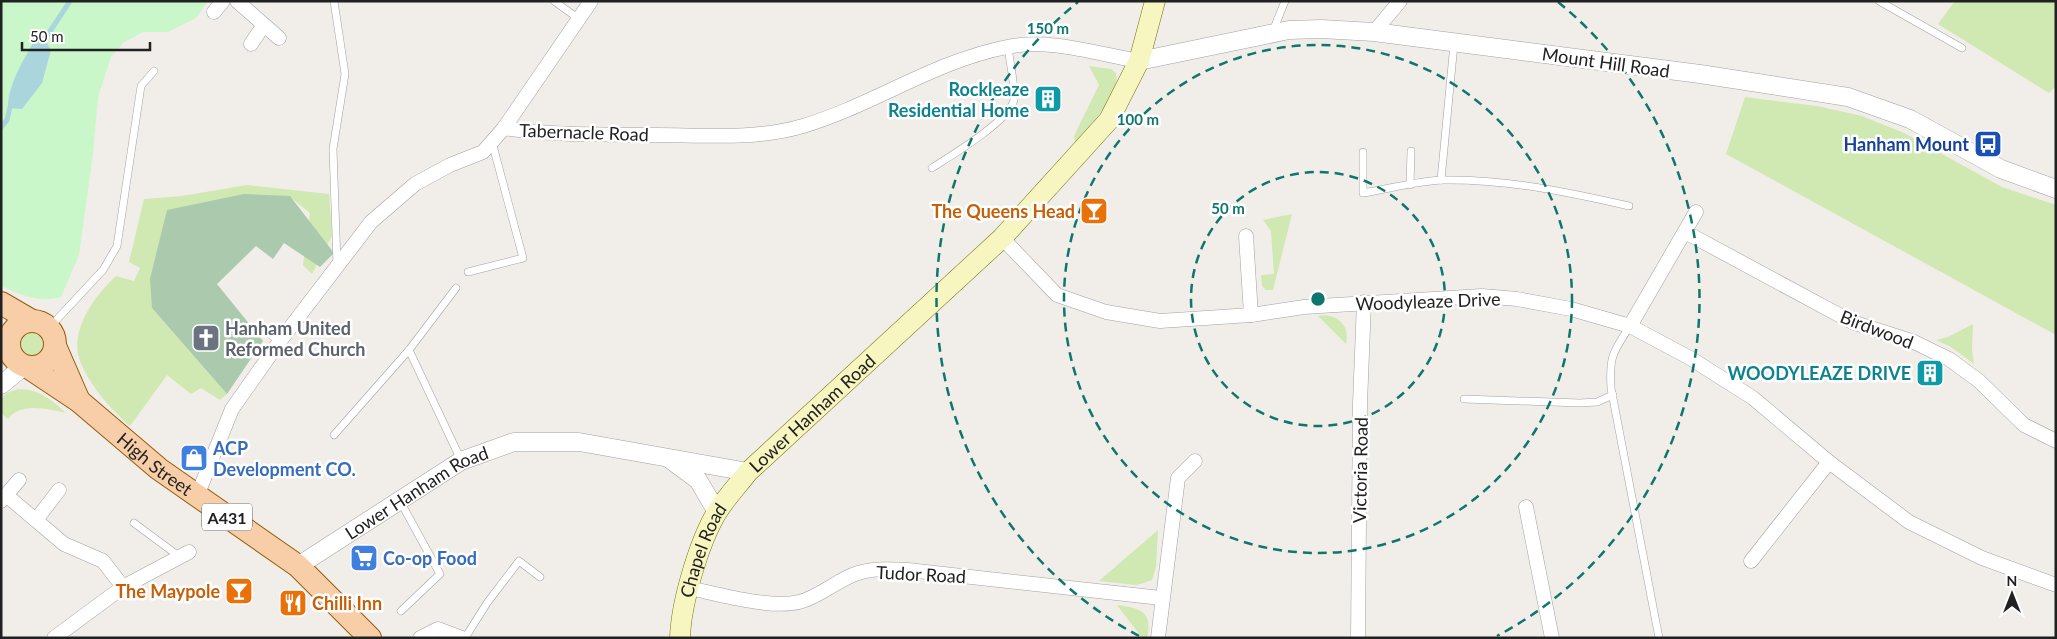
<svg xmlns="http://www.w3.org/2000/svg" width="2057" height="639" font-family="Lato,sans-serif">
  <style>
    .grass { fill: #d0e8b2 }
    .cemetery { fill: #abc9ad }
    .park { fill: #c9f7c9 }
    .water { fill: #abd5dc }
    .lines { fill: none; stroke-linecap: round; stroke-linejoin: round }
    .stream { stroke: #abd5dc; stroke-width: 5 }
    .service-casing { stroke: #a2a2a2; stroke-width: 8 }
    .minor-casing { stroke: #a2a2a2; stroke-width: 15 }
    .tertiary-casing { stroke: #a2a2a2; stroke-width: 19 }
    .secondary-casing { stroke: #72750b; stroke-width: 21 }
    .primary-casing { stroke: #965c08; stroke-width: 24 }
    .service { stroke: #fff; stroke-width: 7 }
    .minor { stroke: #fff; stroke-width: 14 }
    .tertiary { stroke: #fff; stroke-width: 18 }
    .secondary { stroke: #f7f5c0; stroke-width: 20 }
    .primary { stroke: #f7cea7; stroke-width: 22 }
    .ring { fill: none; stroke: #0f766e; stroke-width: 2.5; stroke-dasharray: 9 6 }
    .labels { text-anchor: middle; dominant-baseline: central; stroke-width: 5; stroke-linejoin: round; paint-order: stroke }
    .shield { fill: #fff; stroke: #646464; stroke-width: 1 }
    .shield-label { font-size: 16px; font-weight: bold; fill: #212121 }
    .street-label { font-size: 18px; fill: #212121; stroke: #fff }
    .culture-label { font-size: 18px; font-weight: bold; fill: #0d838f; stroke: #fff; text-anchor: end }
    .transit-label { font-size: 18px; font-weight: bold; fill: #164399; stroke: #fff; text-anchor: end }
    .food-label { font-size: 18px; font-weight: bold; fill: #c56008; stroke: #fff; text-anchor: end }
    .worship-label { font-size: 18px; font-weight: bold; fill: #5b616d; stroke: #fff; text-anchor: start }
    .shop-label { font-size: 18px; font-weight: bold; fill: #366cbe; stroke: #fff; text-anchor: start }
    .centre { fill: #0f766e; stroke: #fff; stroke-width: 2.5 }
    .ring-label { font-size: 15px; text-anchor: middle; font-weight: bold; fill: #0f766e; stroke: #fff; stroke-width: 5; stroke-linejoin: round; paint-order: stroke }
  </style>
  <rect width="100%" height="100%" fill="#f1ede8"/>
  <g class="grass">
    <polygon points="1955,1 2056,1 2056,86 2049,93 1938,24"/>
    <path d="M1089 66 1111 69 1116 73C1121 95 1088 127 1075 143L1074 136 1099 85Z"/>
    <polygon points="1745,97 1817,106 1862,116 1904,133 2002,187 2056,205 2056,335 1726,154"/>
    <path d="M247 185 329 194 332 236 312 274 303 265 310 213 290 197 152 308 227 394 220 400 201 388 191 394 167 375 130 426C112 411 83 378 78 354 73 324 97 294 116 276L134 281 140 268 129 262 144 199 182 196Z"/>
    <polygon points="1292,214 1273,290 1266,290 1262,286 1261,275 1274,274 1271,231 1263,220"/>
    <path d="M1326 315C1342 318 1349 328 1346 344L1318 316Z"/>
    <polygon points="1973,324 1972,351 1974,364 1951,347 1936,340 1948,337"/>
    <circle cx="32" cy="344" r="14"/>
    <path d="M18 389C39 389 52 400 66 413 48 409 21 402 8 419L1 413V398L7 393Z"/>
    <polygon points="1158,530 1156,567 1152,580 1137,585 1099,581"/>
    <path d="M1117 605C1140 608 1153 611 1147 638H1142Z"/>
  </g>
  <polygon class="cemetery" points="244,194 290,196 334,253 320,267 284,243 273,259 256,246 217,284 263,341 227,394 152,308 150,279 167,210"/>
  <path class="park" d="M1 1H208L196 18 168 32H143L123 43 111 57 98 97 93 154 79 255 61 297C38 303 22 295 1 286Z"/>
  <path class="water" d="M37 36 44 38 51 50 42 83 22 109 8 108C8 83 25 58 37 36Z"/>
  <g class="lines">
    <g class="stream">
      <polyline points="41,45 70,1"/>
      <polyline points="1,127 7,120 11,103"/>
    </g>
    <defs>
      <g id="service">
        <polyline points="334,1 345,74 333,149 337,264"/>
        <polyline points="554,1 579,19"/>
        <polyline points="1879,1 1962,48"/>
        <polyline points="1273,31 1285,1"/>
        <path d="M1363 152V193C1389 189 1416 181 1443 180 1506 179 1568 192 1629 206"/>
        <path d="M932 168C952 155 1009 121 1014 100 1016 91 1009 58 1008 46"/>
        <polyline points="1441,180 1454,44"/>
        <polyline points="1410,185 1411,151"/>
        <polyline points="468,272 523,258 492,142"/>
        <path d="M1630 326C1613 352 1609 356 1611 388L1659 638"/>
        <polyline points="48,329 103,270 117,246 141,86 154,71"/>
        <polyline points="263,330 280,341"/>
        <polyline points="409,350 461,460"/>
        <polyline points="1464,399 1580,403 1597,402 1613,395"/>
        <polyline points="334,435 409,350 456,288"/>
        <polyline points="400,501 440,574 401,611"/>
        <polyline points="134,523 180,557"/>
        <polyline points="465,638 487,603 519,561 540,577"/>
      </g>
      <g id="minor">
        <polyline points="237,1 279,38"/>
        <polyline points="214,12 223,1"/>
        <polyline points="1374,32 1400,1"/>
        <polyline points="251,44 263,26"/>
        <polyline points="504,128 591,1"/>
        <polyline points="1685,232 1852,322 1914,342 1949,359 1979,381 2024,425 2056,441"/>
        <polyline points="1246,236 1251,315"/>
        <polyline points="1002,238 1057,295 1106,312 1160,321 1251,315 1304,307 1482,296 1517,299 1571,309 1630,326 1690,358 1753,398 1829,462 1909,522 1982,558 2056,585"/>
        <polyline points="1630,326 1696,212"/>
        <polyline points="6,495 64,544 103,561 123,587"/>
        <path d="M197 496 232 409 280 341 371 222 415 184 450 165 483 152 504 128C554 136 605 134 656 135 703 135 756 140 803 126 873 105 935 61 1007 47 1050 38 1097 54 1139 61"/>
        <polyline points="1,501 19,480"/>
        <polyline points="1526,507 1552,638"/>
        <polyline points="36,520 59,490"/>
        <polyline points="1751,561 1829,462"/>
        <path d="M689 588C718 594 770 609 799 602 820 597 838 579 858 573 874 568 892 569 908 570L1161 598"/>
        <polyline points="54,638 123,587 189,552"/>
        <polyline points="420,638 438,629 462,638"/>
        <polyline points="1158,638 1178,478 1195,461"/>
        <polyline points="1358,638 1360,404 1364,302"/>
      </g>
      <g id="tertiary">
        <polyline points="1139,61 1289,30 1321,29 1374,32 1700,74 1848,97 1910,119 2001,169 2056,189"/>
        <polyline points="1,350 9,341"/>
        <polyline points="1,385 24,366"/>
        <polyline points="671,460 698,480 717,512"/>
        <path id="s1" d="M298 566 461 461 514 442H579L748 472"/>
      </g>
      <g id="secondary">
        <path id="s2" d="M680 638C681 603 699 542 717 512 726 498 738 485 748 472L1002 238 1109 120 1139 61 1155 1"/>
      </g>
      <g id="primary">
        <polyline points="1,303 32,321"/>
        <circle cx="32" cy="344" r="23"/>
        <polyline points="55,346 79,401"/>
        <path id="s3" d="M28 367 79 401 159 469 298 566 370 638"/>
      </g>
    </defs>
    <use href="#service" class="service-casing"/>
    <use href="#minor" class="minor-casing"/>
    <use href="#tertiary" class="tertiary-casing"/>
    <use href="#secondary" class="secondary-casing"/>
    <use href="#primary" class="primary-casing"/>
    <use href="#service" class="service"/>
    <use href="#minor" class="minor"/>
    <use href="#tertiary" class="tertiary"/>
    <use href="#secondary" class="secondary"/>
    <use href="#primary" class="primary"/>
  </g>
  <g class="ring">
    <circle cx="1318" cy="299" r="127"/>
    <circle cx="1318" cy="299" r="254"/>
    <path d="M1139 636A382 382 0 0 1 1078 2M1558 2A382 382 0 0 1 1497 636"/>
  </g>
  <defs>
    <symbol id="building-square" viewBox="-11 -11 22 22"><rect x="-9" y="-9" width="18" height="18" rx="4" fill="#0f9aa8" stroke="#fff"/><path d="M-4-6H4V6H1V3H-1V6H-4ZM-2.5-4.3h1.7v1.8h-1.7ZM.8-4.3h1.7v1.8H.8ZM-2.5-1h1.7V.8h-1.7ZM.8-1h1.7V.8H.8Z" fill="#fff"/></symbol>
    <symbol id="bus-square" viewBox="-11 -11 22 22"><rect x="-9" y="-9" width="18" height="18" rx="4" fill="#1a4fb4" stroke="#fff"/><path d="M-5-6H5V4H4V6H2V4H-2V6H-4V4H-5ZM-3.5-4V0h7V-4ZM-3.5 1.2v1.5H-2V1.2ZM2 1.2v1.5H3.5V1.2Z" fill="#fff"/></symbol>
    <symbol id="bar-square" viewBox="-11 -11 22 22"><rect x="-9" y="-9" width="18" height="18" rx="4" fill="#e8710a" stroke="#fff"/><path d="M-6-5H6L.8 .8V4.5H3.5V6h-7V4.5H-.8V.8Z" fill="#fff"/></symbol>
    <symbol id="church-square" viewBox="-11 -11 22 22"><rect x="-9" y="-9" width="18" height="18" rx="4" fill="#6b7280" stroke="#fff"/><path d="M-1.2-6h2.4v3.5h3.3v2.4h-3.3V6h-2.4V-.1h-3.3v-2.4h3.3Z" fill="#fff"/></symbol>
    <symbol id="shop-square" viewBox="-11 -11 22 22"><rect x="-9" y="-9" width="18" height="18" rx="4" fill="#3f7fe0" stroke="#fff"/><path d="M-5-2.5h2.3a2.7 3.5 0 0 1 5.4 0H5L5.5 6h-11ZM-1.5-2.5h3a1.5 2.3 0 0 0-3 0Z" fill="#fff"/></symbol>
    <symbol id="supermarket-square" viewBox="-11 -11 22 22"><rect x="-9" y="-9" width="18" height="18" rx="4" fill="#3f7fe0" stroke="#fff"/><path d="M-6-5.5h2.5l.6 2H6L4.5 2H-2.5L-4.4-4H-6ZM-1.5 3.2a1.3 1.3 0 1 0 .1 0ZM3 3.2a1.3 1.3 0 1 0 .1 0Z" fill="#fff"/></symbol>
    <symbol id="restaurant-square" viewBox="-11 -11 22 22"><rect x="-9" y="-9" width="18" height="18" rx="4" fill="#e8710a" stroke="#fff"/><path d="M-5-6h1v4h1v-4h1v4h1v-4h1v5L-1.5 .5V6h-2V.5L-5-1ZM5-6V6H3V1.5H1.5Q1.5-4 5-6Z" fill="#fff"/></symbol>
  </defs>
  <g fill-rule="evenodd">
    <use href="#building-square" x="1032" y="83" width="32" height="32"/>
    <use href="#bus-square" x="1972" y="128" width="32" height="32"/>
    <use href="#bar-square" x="1078" y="195" width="32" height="32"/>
    <use href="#church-square" x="190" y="322" width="32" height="32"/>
    <use href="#building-square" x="1914" y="357" width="32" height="32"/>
    <use href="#shop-square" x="178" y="442" width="32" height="32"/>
    <use href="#supermarket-square" x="348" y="542" width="32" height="32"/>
    <use href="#bar-square" x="223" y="575" width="32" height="32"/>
    <use href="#restaurant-square" x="277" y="587" width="32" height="32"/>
  </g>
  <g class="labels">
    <rect class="shield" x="202" y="503.5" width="50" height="27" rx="4"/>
    <g class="shield-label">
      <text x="227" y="517">A431</text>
    </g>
    <g class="street-label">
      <text transform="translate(1606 62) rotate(8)">Mount Hill Road</text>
      <text transform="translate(584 132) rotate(2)">Tabernacle Road</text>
      <text transform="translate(1428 301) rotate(-2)">Woodyleaze Drive</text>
      <text transform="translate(1877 329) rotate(21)">Birdwood</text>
      <text stroke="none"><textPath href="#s2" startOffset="270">Lower Hanham Road</textPath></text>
      <text stroke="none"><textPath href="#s3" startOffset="160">High Street</textPath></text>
      <text transform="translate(1360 470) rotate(-89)">Victoria Road</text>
      <text stroke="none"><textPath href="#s1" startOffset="140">Lower Hanham Road</textPath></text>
      <text stroke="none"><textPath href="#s2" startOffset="91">Chapel Road</textPath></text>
      <text transform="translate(921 574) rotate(3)">Tudor Road</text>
    </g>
    <g class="culture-label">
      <text x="1029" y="89">Rockleaze<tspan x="1029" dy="21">Residential Home</tspan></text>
      <text x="1911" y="373">WOODYLEAZE DRIVE</text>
    </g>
    <g class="transit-label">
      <text x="1969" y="144">Hanham Mount</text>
    </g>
    <g class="food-label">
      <text x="1075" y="211">The Queens Head</text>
      <text x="220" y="591">The Maypole</text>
      <text x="312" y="603" text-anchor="start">Chilli Inn</text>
    </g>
    <g class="worship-label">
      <text x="225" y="328">Hanham United<tspan x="225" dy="21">Reformed Church</tspan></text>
    </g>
    <g class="shop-label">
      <text x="213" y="448">ACP<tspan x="213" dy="21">Development CO.</tspan></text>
      <text x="383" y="558">Co-op Food</text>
    </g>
  </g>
  <circle cx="1318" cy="299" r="8" class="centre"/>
  <g class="ring-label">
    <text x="1048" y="34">150 m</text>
    <text x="1138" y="125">100 m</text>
    <text x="1228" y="214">50 m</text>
  </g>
  <rect width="2057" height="639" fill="none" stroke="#212121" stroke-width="5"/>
  <g transform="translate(2012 594)" stroke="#ffffff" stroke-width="4" paint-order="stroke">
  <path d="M0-4L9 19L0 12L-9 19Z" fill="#212121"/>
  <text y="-8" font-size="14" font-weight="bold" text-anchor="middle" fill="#212121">N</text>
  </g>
  <path d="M22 42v8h128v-8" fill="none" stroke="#212121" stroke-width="2.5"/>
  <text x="30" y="42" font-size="15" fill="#212121" stroke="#ffffff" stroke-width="4" paint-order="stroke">50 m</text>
</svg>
